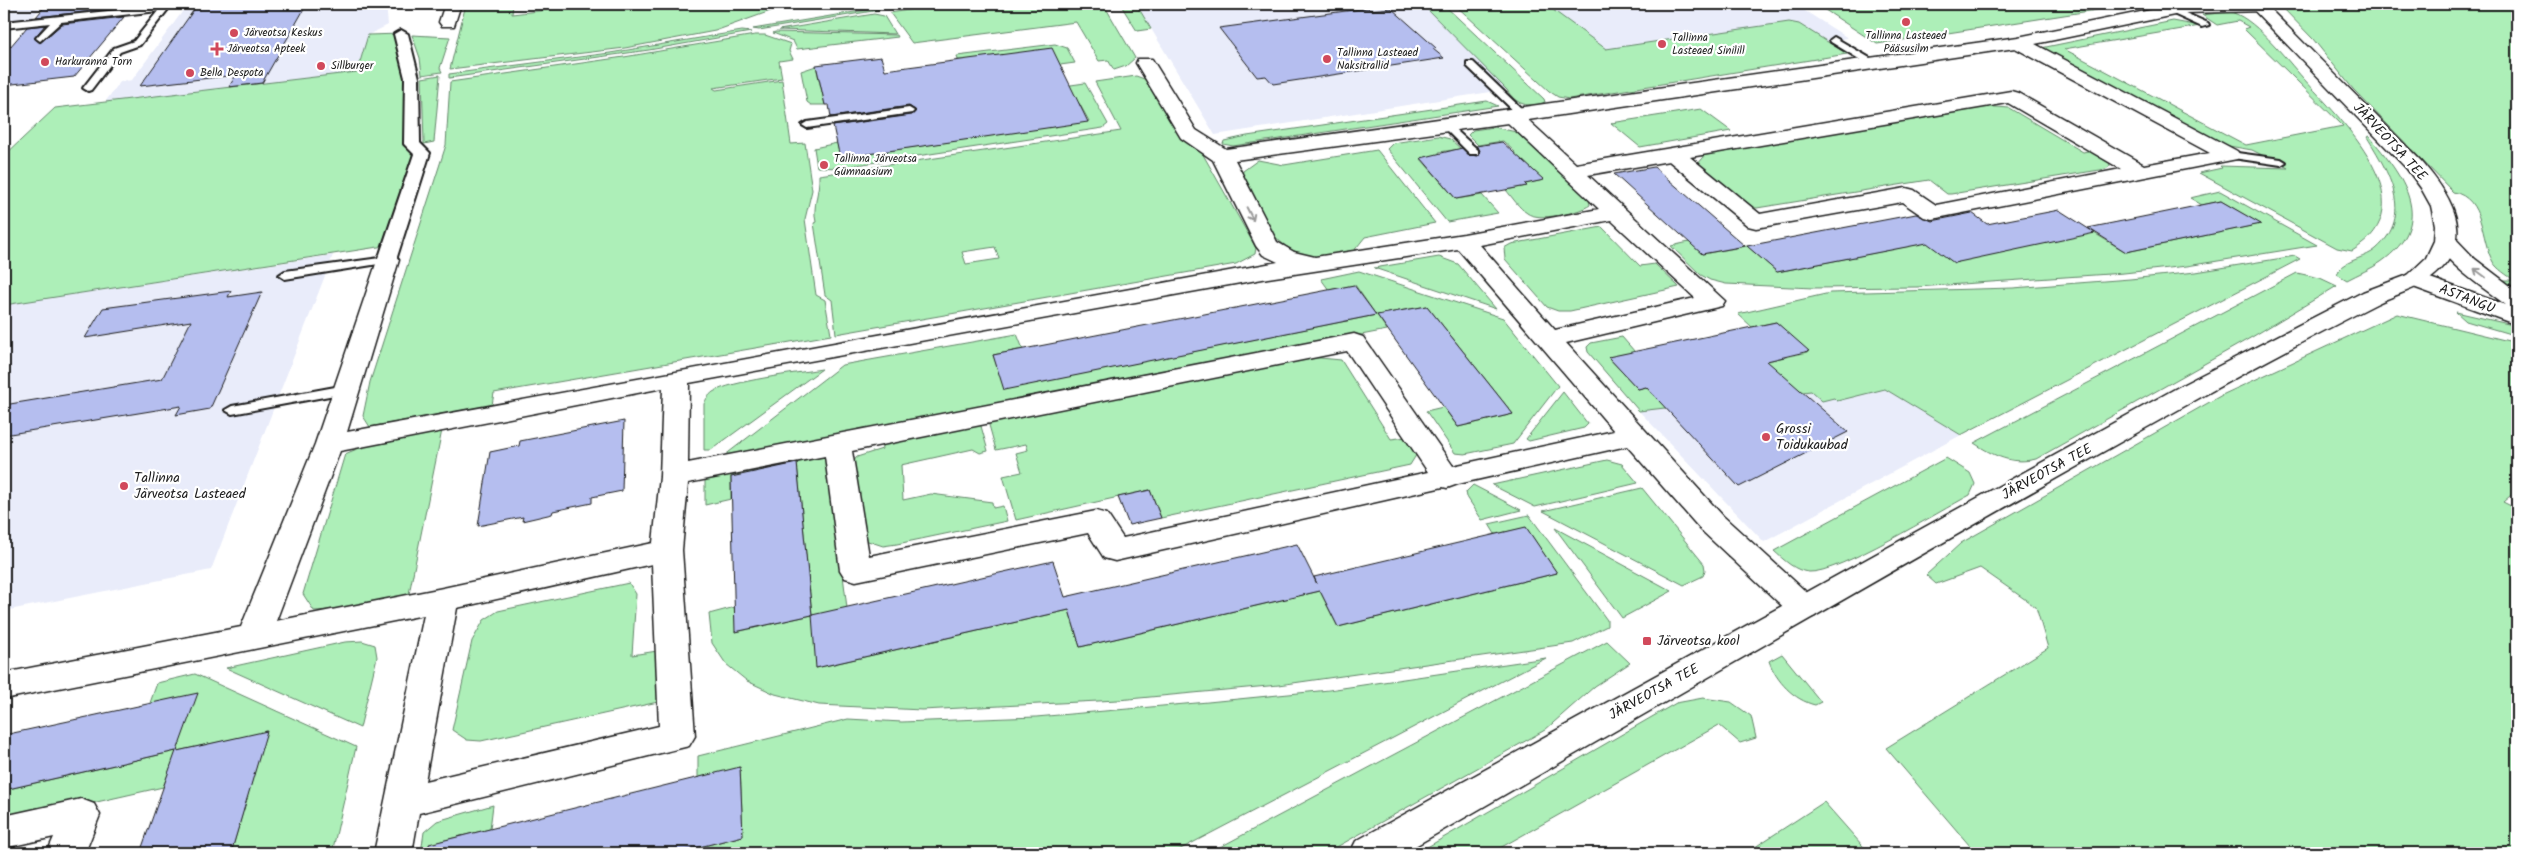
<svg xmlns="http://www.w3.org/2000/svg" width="2521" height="857" font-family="Kalam,sans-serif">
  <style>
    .built { fill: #e9ecfa }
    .green { fill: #adefb8; stroke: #64866a; fill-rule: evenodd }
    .building { fill: #b5beef; stroke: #1c1c1c }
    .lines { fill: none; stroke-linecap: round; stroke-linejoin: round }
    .service-casing { stroke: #1c1c1c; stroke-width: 4 }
    .pedestrian-casing { stroke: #1c1c1c; stroke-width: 4 }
    .minor-casing { stroke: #1c1c1c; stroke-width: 3 }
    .tertiary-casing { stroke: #1c1c1c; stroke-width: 3 }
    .secondary-casing { stroke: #1c1c1c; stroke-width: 3 }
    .service { fill: #fff; fill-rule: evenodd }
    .pedestrian { fill: #fff; fill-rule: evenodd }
    .minor { fill: #fff; fill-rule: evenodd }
    .tertiary { fill: #fff; fill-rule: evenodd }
    .secondary { fill: #fff; fill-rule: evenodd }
    .oneway { stroke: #999 }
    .poi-dot { fill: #d1495b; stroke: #fff; stroke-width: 2 }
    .labels { text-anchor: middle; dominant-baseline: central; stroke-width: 4.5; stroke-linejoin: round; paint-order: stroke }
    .far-poi-label { font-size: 11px; fill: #1c1c1c; stroke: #fff; text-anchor: start }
    .street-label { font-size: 14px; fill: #1c1c1c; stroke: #fff }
    .poi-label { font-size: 14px; fill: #1c1c1c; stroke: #fff; text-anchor: start }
  </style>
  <rect width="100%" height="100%" fill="#fff"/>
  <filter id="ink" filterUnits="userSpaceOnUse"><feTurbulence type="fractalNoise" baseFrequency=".02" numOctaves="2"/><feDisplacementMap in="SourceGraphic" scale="10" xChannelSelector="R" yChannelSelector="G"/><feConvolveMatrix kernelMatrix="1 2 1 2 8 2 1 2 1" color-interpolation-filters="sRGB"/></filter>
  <g filter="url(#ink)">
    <g class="built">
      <polygon points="4,4 50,4 44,4 31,19 4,21"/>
      <polygon points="188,4 386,4 388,25 368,35 357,72 105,102 120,82 132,80"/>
      <polygon points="1166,4 1424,4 1516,88 1215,135 1138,7"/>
      <polygon points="1470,4 1794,4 1848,38 1559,82"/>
      <polygon points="333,255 211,570 4,611 4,305"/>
      <polygon points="1885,389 1961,435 1764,542 1639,411 1811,391 1822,400 1834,398 1837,401"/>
    </g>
    <g class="green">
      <polygon points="466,4 513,4 512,14 597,4 790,4 715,31 625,48 450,69"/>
      <polygon points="944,4 1082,4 1107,10 1135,58 1126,66 1114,70 1108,60 1099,61 1076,22 912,43 890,13"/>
      <polygon points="1126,4 1166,4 1138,7 1151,29 1137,31 1122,7"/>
      <path d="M1422 4H1443L1544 99 1545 102C1529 109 1515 104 1507 90Z"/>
      <polygon points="1454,4 1545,4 1606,49 1789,22 1799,24 1847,54 1569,99 1558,97 1549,91"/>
      <polygon points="1816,4 2112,4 2109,8 1877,44"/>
      <path d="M2279 4H2517V292L2499 280H2514C2507 275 2497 269 2493 262 2480 239 2485 198 2453 192L2353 89 2313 39Z"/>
      <polygon points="878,8 879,10 759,30 753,29"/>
      <path d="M2228 12C2251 13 2287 60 2303 78 2340 119 2431 204 2352 251L2337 248 2199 173 2222 168 2220 166 2288 168 2252 150 2223 145 2041 48 2173 21 2200 26 2064 49 2246 145 2343 126 2244 29 2249 27 2238 21 2217 25 2202 15Z"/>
      <polygon points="874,14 884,16 895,34 779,30"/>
      <polygon points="742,31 751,32 649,50 449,78 449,74 610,53"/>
      <polygon points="775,32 897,35 898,37 797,49 793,41 773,33"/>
      <polygon points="401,34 412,144 422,153 391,245 4,305 4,156 55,108 357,72 368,35"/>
      <polygon points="412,35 450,37 440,68 442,72 422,75 420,58"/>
      <polygon points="755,35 765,35 791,44 789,51 793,59 779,61 782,78 713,88 716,90 782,80 791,144 805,143 812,190 805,219 816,295 825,300 831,335 494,393 492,405 370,427 363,416 370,382 446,145 450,82 624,57"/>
      <polygon points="1055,44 1067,48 1075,63 1060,65 958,60 957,56"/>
      <polygon points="816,66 825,105 811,105 807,102 801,71"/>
      <polygon points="440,75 434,142 424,144 422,78"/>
      <path d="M1136 76 1147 80 1201 151 1256 248 1255 254 1236 264 836 334 832 300 825 295 814 223 816 222C812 207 820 191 819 175L1121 131 1095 82ZM995 247 999 259 966 264 962 252Z"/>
      <polygon points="1085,83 1108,124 1103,128 837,168 817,167 814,148 837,143 840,158 1089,121 1079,103 984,117 993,96"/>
      <polygon points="1487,101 1498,106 1233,146 1223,144 1224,141 1247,136"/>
      <polygon points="1972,105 2009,108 2083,152 2092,150 2109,161 2110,166 2106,169 1951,194 1947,194 1929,180 1757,208 1748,207 1697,165 1703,158 1699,152"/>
      <polygon points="1701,109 1731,131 1640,147 1611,123"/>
      <path d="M1494 127 1516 132 1589 200 1590 205C1579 213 1538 222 1527 213 1519 208 1512 197 1506 190L1527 186 1525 184 1543 180 1520 158 1515 159 1509 154 1515 152 1503 141 1478 145 1468 135 1473 130Z"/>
      <polygon points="1438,136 1450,139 1461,149 1439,152 1440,155 1421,159 1456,199 1482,195 1498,213 1447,222 1387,149 1393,143"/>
      <path d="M2369 136C2403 176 2438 222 2381 262 2371 269 2358 274 2347 280L2337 274 2339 270C2348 259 2366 258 2376 249 2415 215 2388 171 2367 137Z"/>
      <path d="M1377 150 1435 223 1365 237 1353 252C1343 253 1332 256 1322 257 1274 257 1261 215 1241 180L1243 171 1258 160 1284 165Z"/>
      <polygon points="2220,191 2317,245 2187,266 2124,273 1917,287 1813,288 1726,284 1710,280 1701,275 1671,246 1689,242 1702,254 1747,246 1777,272 1925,243 2094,233 2126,252 2260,224 2221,201 2202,205 2190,198"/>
      <polygon points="1602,227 1640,266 1655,264 1679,287 1570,311 1558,311 1547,307 1505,259 1504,248 1511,244"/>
      <polygon points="2295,256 2300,259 1961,435 1885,389 1837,401 1834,398 1822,401 1811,391 1639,411 1588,352 1587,347 1591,343 1622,337 1635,352 1609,358 1638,389 1808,352 1776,322 1752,327 1738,314 1830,293 2013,288 2130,279 2196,272"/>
      <polygon points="1439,257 1458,264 1496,309 1374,268"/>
      <polygon points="1359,271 1503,318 1558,386 1513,444 1465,454 1455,453 1426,411 1443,407 1458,427 1513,414 1427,306 1377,315 1387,330 720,459 842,365 1017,334 1023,349 993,355 1005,389 1376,315 1355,285 1329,290 1321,279"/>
      <path d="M2297 273 2320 278 2337 286 2252 337 2036 459C2012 465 1994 456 1974 443Z"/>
      <polygon points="2456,312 2517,326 2517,336 2466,321"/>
      <polygon points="2397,314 2517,343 2517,490 2503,502 2517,509 2517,853 1976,853 1886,748 2048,648 2036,607 1980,568 1936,584 1926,575 1961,543 2222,395"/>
      <polygon points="1300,356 1341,360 1391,439 1407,437 1418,452 1410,465 1161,518 1150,490 1016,520 1003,476 1022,472 1016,453 1028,450 1026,444 996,450 987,418"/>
      <path d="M822 369 711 450H704V404C706 399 708 396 713 392 731 381 797 373 822 369Z"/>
      <polygon points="1563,392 1588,424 1584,428 1529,441 1526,439"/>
      <polygon points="979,419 988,451 980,453 973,449 901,465 903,500 931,494 992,502 993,508 1003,506 1007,521 897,544 883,546 865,540 852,463 857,457 882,449 880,439"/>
      <polygon points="442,430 409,594 345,609 314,611 303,594 345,454 371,443"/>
      <polygon points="822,456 829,461 847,608 816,668 1069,610 1080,647 1320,591 1338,627 1557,573 1526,528 1495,534 1489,524 1529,515 1607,620 1607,626 1573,643 1279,685 1118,700 922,710 819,705 775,694 747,681 726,664 712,643 709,614 735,607 736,632 812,615 797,463 731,476 731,499 705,505 705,476"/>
      <path d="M1946 458 1970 473 1975 484 1970 495C1940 511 1838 574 1809 572 1795 571 1784 560 1774 551Z"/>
      <polygon points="1607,460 1622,464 1638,483 1535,507 1492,485"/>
      <polygon points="1473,485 1521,510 1482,520 1467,497 1466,492"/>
      <polygon points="1642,488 1704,564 1705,570 1703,576 1684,585 1543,511"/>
      <polygon points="1555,528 1672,591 1622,618"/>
      <polygon points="629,583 636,594 632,655 657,651 658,702 481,741 467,740 452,730 472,641 484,620 498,611"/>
      <polygon points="362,641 375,645 377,657 360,728 226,668 345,642"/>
      <polygon points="1607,641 1630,663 1595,686 1545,730 1326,853 1209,853"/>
      <path d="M1782 654 1821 702 1815 705C1794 700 1776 681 1769 661Z"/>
      <polygon points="1546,658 1173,853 676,853 743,836 740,768 698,778 698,756 848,719 902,722 1036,717 1208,702 1329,690"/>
      <polygon points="195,674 356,747 332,853 231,853 266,732 177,751 163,787 4,823 4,790 176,751 150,703 157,683"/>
      <polygon points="1703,698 1731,702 1751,716 1756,738 1740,743 1719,725 1491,853 1417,853 1676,703"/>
      <polygon points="1824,802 1869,853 1746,853"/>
      <polygon points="493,805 490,829 441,841 439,853 421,853 424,832 437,821"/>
    </g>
    <g class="building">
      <polygon points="61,4 134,4 132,7 36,17 46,5"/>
      <polygon points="198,4 307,4 262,83 229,87 236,75 140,86"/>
      <polygon points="1368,8 1370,10 1391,8 1436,48 1433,49 1444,58 1273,84 1266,76 1257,77 1219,28"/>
      <polygon points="124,17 74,77 4,85 4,47 10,47 27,27 45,25 34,38 40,43 62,24"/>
      <polygon points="1052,48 1088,122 840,158 833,126 912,115 916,111 909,106 831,117 829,105 825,105 816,65 881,57 885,70"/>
      <polygon points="1502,142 1544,180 1525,184 1527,186 1456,199 1421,158 1462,148 1469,155 1478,156 1480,150 1476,146"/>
      <polygon points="1654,167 1745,246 1702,254 1614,174"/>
      <polygon points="2221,201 2261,224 2126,252 2088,228"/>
      <polygon points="2059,210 2095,233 1954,263 1927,243 1777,272 1747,246 1916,214 1932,221 1972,213 1987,224"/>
      <polygon points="1354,285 1376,315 1004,390 993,355"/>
      <polygon points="231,291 228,297 262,292 210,409 176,415 181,406 4,435 4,405 162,379 191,321 85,338 103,308"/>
      <polygon points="1427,306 1513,414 1458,427 1377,315"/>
      <polygon points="1776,322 1809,351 1767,361 1848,432 1739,487 1646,387 1638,389 1608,357"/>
      <polygon points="624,421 622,491 592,497 592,503 553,511 552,514 522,521 523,517 478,526 490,452 519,446 520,441"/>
      <polygon points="797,463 812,615 735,632 731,477"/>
      <polygon points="1150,490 1161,518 1129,525 1118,497"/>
      <polygon points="1526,527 1557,573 1338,627 1320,591 1080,647 1069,610 816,668 812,615 1053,561 1065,597 1297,544 1317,584 1314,577"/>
      <polygon points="198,693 177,751 267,731 231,853 140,853 176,751 4,790 4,735"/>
      <polygon points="740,767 743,836 676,853 430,853 429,844"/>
    </g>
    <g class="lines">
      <defs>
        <g id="service">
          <polygon points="4,4 14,4 4,7"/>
          <polygon points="2138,4 2149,4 2168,13 2161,15"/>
          <polygon points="165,5 169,8 140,45 120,52 91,90 88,91 83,88 114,48 134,41 158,11 61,22 40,41 36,38 50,23 4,28 4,22"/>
          <polygon points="2174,8 2208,23 2209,25 2202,27 2171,13 2170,11"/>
          <polygon points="1834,37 1875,61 1877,63 1869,65 1831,42 1830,40"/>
          <polygon points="1467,62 1473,62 1525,112 1525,116 1519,116 1467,66"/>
          <polygon points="909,108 914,111 912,113 807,128 802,125 807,122"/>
          <polygon points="1448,123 1478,150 1478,154 1470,154 1444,128 1444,124"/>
          <polygon points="2230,152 2281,159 2286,162 2281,165 2226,157 2225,155"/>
          <polygon points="387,257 391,258 391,262 285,279 279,275 285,271"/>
          <polygon points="346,385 351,386 353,389 351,392 232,414 225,410 232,406"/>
        </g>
        <polygon id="pedestrian" points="401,30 408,34 419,78 420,143 430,153 396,260 393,264 381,264 378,260 414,154 404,144 405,78 394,34"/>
        <g id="minor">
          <polygon points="445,4 461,4 454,26 442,26 439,22"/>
          <path d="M2180 4H2266L2269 7 2266 11 2184 13 2035 44 2237 151 2240 155 2237 159 1932 219 1924 217 1902 202 1756 228 1748 226 1669 161 1588 175 1725 301 1722 306 1566 343 1723 516 1815 600 1820 608 1815 616 1804 620 1793 616 1701 530 1627 446 1458 484 1447 488 1443 487 1115 561 1104 558 1088 533 856 581 845 578 840 570 825 456 688 483 682 550 695 736 689 746 419 813 412 853H374L424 615 4 699V673L241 627 315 444 379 255 387 253 395 255 399 260 347 432 1278 262 1263 255 1256 246 1213 160 1181 138 1136 63 1138 59H1152L1196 130 1226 149 2018 37ZM2015 48 2210 153 2144 165 2018 93 2011 91 1576 164 1528 120ZM2008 103 2121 169 1936 205 1914 190 1906 188 1760 214 1690 157ZM1508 123 1599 209 1464 234 1315 257 1294 252 1277 242 1235 160ZM1611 220 1695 298 1555 330 1480 245ZM1458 249 1614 431 1453 466 1363 337 1354 334 688 463 689 383 1268 278ZM1347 351 1428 472 1123 538 1107 514 1096 511 869 556 852 451ZM663 388 660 477 653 543 443 588 276 621 340 451ZM652 564 659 726 425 781 457 608Z"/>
          <polygon points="81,799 94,804 100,815 85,853 47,853 54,837 4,848 4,816"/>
        </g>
        <path id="tertiary" d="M2445 234 2453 236 2475 259 2517 291V325L2408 285 2404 280 2408 275 2416 273 2506 305C2481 286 2452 268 2434 241L2437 236Z"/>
        <path id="secondary" d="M2248 4H2265L2421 161C2446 190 2475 229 2444 266 2424 289 2402 291 2376 304 2317 334 2258 365 2201 397 1933 546 1668 701 1403 853H1350L1356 841 2184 384 2363 292 2408 275 2426 258 2434 241 2435 225 2431 206 2421 188 2407 169Z"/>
      </defs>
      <use href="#service" class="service-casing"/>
      <use href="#pedestrian" class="pedestrian-casing"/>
      <use href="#minor" class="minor-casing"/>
      <use href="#tertiary" class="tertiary-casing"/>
      <use href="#secondary" class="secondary-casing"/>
      <use href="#service" class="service"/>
      <use href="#pedestrian" class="pedestrian"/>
      <use href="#minor" class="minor"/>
      <use href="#tertiary" class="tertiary"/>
      <use href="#secondary" class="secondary"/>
    </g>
    <defs><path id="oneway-shaft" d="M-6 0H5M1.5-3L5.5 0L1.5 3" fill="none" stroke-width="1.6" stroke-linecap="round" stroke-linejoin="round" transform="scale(1.25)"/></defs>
    <g class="oneway">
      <use href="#oneway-shaft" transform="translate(1250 214) rotate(63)"/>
      <use href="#oneway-shaft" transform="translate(2480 273) rotate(-143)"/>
    </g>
  </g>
  <g class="poi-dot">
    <circle cx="1906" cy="22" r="5"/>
    <circle cx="234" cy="33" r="5"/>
    <circle cx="1662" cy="44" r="5"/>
    <path d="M214.5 41.5h5v5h5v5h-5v5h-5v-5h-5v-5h5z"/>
    <circle cx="1327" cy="59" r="5"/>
    <circle cx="45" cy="62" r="5"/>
    <circle cx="321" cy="66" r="5"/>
    <circle cx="190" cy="73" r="5"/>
    <circle cx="824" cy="165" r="5"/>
    <circle cx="1766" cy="437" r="5"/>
    <circle cx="124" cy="486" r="5"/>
    <rect x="1642" y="636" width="10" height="10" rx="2.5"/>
  </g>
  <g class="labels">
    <g class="far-poi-label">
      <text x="244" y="33">Järveotsa Keskus</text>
      <text x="1906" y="36" text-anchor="middle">Tallinna Lasteaed<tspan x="1906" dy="13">Pääsusilm</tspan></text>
      <text x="1672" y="38">Tallinna<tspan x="1672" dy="13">Lasteaed Sinilill</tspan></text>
      <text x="227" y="49">Järveotsa Apteek</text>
      <text x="1337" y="53">Tallinna Lasteaed<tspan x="1337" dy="13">Naksitrallid</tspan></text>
      <text x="55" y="62">Harkuranna Torn</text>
      <text x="331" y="66">Sillburger</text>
      <text x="200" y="73">Bella Despota</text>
      <text x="834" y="159">Tallinna Järveotsa<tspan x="834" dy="13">Gümnaasium</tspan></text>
    </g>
    <g class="street-label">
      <text transform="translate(2390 142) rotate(47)">JÄRVEOTSA TEE</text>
      <text transform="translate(2467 299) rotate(21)">ASTANGU</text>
      <text transform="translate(2047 472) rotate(-29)">JÄRVEOTSA TEE</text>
      <text transform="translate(1654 692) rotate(-29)">JÄRVEOTSA TEE</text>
    </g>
    <g class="poi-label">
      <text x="1776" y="429">Grossi<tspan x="1776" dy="16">Toidukaubad</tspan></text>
      <text x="134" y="478">Tallinna<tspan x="134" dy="16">Järveotsa Lasteaed</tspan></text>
      <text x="1657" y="641">Järveotsa kool</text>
    </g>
  </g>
  <rect width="2521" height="857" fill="none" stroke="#fff" stroke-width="20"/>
  <rect x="10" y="10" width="2501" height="837" fill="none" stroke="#1c1c1c" stroke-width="2" filter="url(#ink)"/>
</svg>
